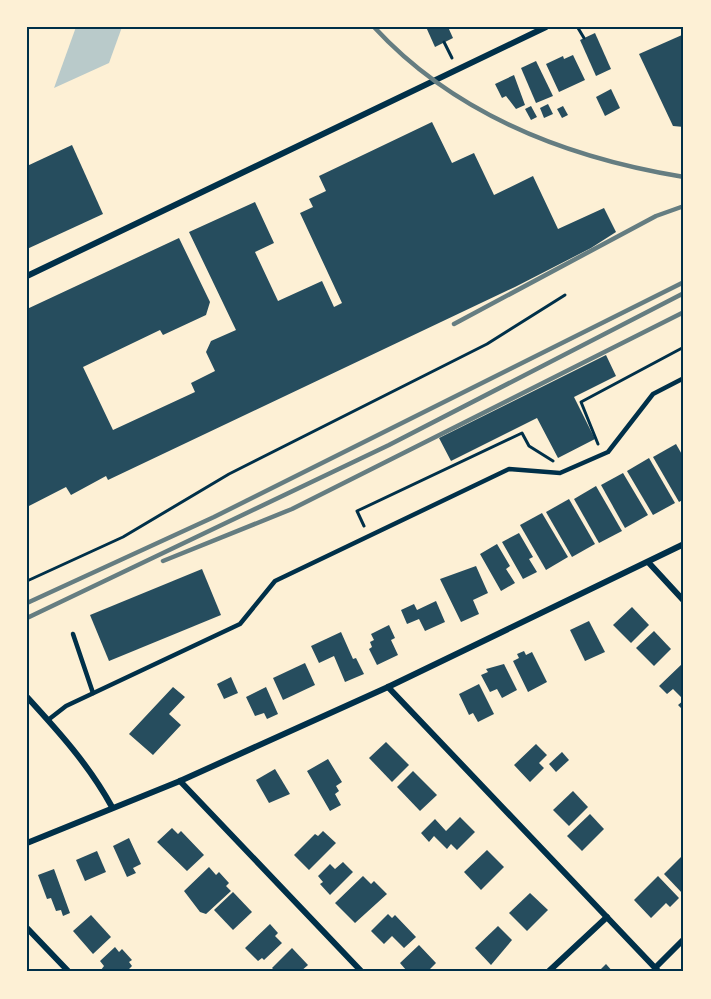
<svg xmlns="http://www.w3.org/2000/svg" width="711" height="999" font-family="Inter,sans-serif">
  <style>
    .green { fill: #b9caca }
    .building { fill: #264d5e }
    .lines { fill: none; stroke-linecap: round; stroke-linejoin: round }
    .path { stroke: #003049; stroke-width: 3 }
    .service { stroke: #003049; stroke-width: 4.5 }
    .minor { stroke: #003049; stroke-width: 6 }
    .rail { stroke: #657d81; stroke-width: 4.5 }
    .neatline { fill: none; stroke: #003049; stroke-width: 2 }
  </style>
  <rect width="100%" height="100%" fill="#fdf0d5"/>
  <polygon class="green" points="76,27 122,27 109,63 54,88"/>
  <g class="building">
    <polygon points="426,27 448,27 453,38 435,47"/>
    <polygon points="595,33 611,69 596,76 580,40"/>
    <polygon points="682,35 684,39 684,127 673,126 639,54"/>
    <polygon points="573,55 585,80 559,92 546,64 563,56 564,59"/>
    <polygon points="536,61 553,96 536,103 521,68"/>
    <polygon points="514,75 525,105 516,109 506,96 502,98 495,84"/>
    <polygon points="611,89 620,108 605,116 596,97"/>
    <polygon points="548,104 553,114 544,118 540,108"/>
    <polygon points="531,106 537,117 531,120 525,109"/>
    <polygon points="563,106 568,115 562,118 557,109"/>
    <polygon points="432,122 452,163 474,153 494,195 533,176 558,229 604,208 616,232 591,248 515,287 108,480 106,476 71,495 66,487 27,507 27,309 179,238 210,302 206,315 163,335 160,330 83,367 113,430 195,392 191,383 215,371 206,352 211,341 236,330 189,232 255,202 274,243 255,252 278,301 322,281 334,307 342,303 300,213 313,207 309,199 326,191 319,176"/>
    <polygon points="72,145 103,214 27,249 27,166"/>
    <polygon points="606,355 616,376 574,397 595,439 558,458 537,418 451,461 439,438"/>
    <polygon points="676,444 684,458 684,499 679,502 653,457"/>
    <polygon points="649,458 675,503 653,515 627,471"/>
    <polygon points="623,473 648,515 625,528 601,485"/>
    <polygon points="596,486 622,531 599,543 574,499"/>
    <polygon points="569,499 595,544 572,557 546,512"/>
    <polygon points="542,513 568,557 546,570 520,525"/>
    <polygon points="519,533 533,557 529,559 537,572 523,579 502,542"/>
    <polygon points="497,544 510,566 506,569 515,583 501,591 480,554"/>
    <polygon points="476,566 488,593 473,600 479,614 461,622 440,579"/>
    <polygon points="202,569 221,615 109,661 90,615"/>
    <polygon points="436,601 445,622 425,631 419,619 407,624 401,610 414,604 417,610"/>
    <polygon points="632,607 649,625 631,643 613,625"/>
    <polygon points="589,621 605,652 585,661 570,630"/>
    <polygon points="389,625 395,638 391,640 398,655 377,665 369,649 372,647 370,642 374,640 371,634"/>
    <polygon points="654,631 671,649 654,666 636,648"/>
    <polygon points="341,632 353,659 356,658 364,674 345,682 334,656 319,663 311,646"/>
    <polygon points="524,651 526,655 532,652 547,682 528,692 513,661 519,658 517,654"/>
    <polygon points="305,663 315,685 283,700 273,678"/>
    <polygon points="683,663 684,664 684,711 678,705 684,700 673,689 667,694 659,686"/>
    <polygon points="504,664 517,690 502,698 497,689 490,692 481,675 488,672 486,669"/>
    <polygon points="231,677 238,693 224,699 217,684"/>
    <polygon points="479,684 494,714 478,722 473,713 469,715 459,694"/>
    <polygon points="173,687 185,697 169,714 181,725 153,755 129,734"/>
    <polygon points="266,687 278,714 267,719 264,713 255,716 246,697"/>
    <polygon points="386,742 409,765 392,782 369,758"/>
    <polygon points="536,744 547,755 539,763 544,768 530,782 514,765"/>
    <polygon points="562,752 569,760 556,772 549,764"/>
    <polygon points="328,759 342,782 336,786 339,791 335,794 341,805 330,811 307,771"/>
    <polygon points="275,769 290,794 269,803 256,780"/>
    <polygon points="413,771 437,795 420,811 397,787"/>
    <polygon points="573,791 588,807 569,826 553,810"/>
    <polygon points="590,814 604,829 582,851 567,836"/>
    <polygon points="460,817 475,832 457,850 451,844 447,849 434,836 429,842 421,833 435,819 446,831"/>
    <polygon points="172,828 178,834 181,831 204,855 187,871 157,842"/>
    <polygon points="323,831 336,843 309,870 294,855 315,834 318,836"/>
    <polygon points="129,838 141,864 133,868 136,873 127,877 113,846"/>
    <polygon points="487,850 504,867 481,890 464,872"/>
    <polygon points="97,851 106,872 85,881 76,860"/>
    <polygon points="684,854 684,893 683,894 664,874"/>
    <polygon points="343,862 353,872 330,895 320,884 323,882 318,876 330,864 335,869"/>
    <polygon points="209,867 216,875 219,872 229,883 226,886 231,891 206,914 200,912 184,891"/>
    <polygon points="54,869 70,913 63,916 61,910 56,911 51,898 47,899 38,875"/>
    <polygon points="363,876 371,884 374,881 387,894 355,923 335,903"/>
    <polygon points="658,876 679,898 670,907 666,903 651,918 634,900"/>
    <polygon points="233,892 252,912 233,930 214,910"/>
    <polygon points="530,893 548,910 527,931 509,913"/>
    <polygon points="388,914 392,918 395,915 416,937 404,948 392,936 384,944 371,931"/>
    <polygon points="91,915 111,937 93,954 73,931"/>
    <polygon points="270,924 278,933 275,936 282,943 264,960 262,958 258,961 245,948"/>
    <polygon points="498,926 512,940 491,965 475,948"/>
    <polygon points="419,945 436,963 427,972 404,972 406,970 400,963"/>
    <polygon points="115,947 119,952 122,949 132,960 129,962 132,966 126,972 103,972 101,970 104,966 100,961"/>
    <polygon points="292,948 308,965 300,972 276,972 272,968"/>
    <polygon points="606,964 613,972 598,972"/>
  </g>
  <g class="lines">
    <g class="path">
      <polyline points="578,28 584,38"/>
      <polyline points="444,42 452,58"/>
      <polyline points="598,444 581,402 684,347"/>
      <polyline points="364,526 357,511 522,433 529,446 553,461"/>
      <polyline points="27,581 123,537 229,474 487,344 565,295"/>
    </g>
    <g class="service">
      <polyline points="73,634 93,693"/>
      <polyline points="48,720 66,706 240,624 275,581 509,469 560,473 608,452 653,394 684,378"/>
    </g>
    <g class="minor">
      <polyline points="27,276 546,27"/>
      <polyline points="649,563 684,601"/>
      <polyline points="388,687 659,972"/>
      <path d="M27 697C59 732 89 765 112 807"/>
      <polyline points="180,781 362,972"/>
      <polyline points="27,843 180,781 388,687 684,544"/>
      <polyline points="27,928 69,972"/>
      <polyline points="655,968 684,939"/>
      <polyline points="548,972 607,917"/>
    </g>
    <g class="rail">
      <path d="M374 27C455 115 568 158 684 177"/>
      <polyline points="454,324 656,216 684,206"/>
      <polyline points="163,561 292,509 684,312"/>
      <polyline points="27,603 214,517 684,282"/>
      <polyline points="27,618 389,445 684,293"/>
    </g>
  </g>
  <rect width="711" height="999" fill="none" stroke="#fdf0d5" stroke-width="57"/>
  <rect x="28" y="28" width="654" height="942" class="neatline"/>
</svg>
